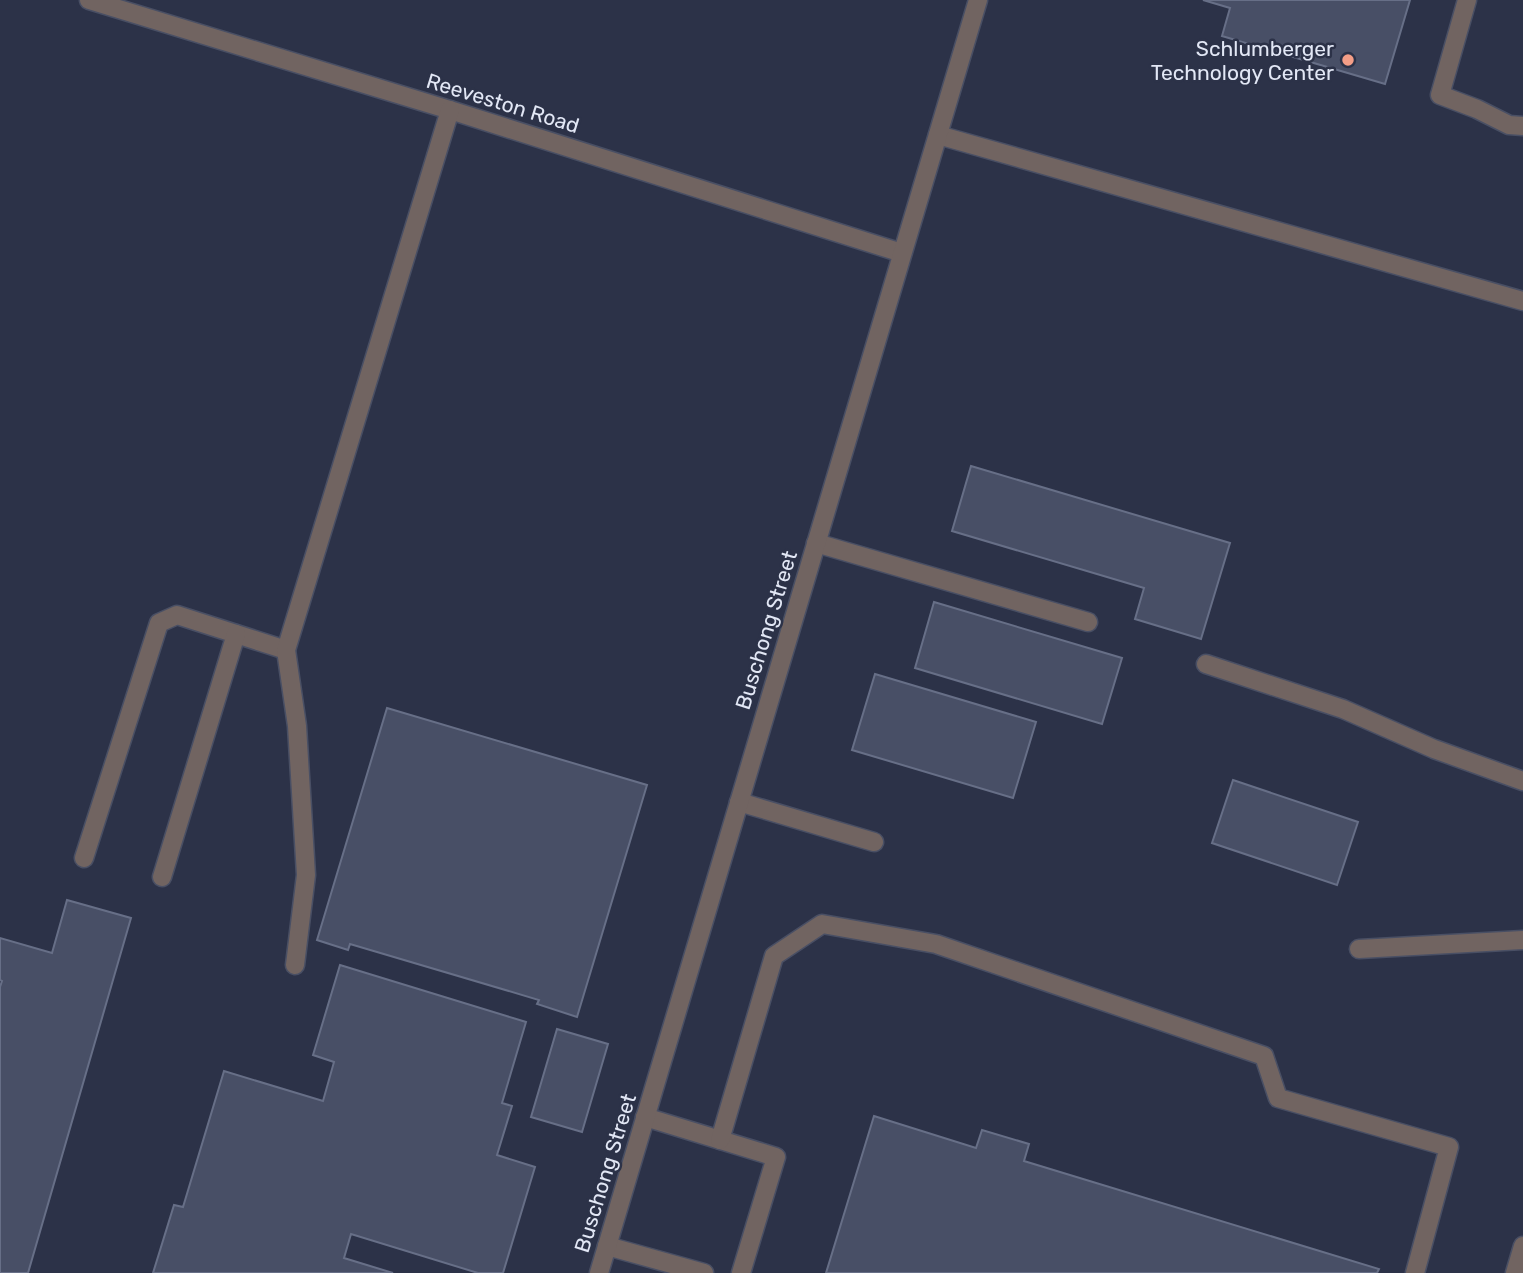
<svg xmlns="http://www.w3.org/2000/svg" width="1523" height="1273" font-family="Rubik,sans-serif">
  <style>
    .building { fill: #484f66; stroke: #676f87; stroke-width: 2 }
    .lines { fill: none; stroke-linecap: round; stroke-linejoin: round }
    .minor-casing { stroke: #494f64; stroke-width: 21 }
    .minor { stroke: #716461; stroke-width: 18 }
    .poi-dot { fill: #f49e87; stroke: #2c3248; stroke-width: 2.5 }
    .labels { text-anchor: middle; dominant-baseline: central; stroke-width: 5; stroke-linejoin: round; paint-order: stroke }
    .poi-label { font-size: 21px; fill: #e2e7f5; stroke: #2c3248; text-anchor: end }
    .street-label { font-size: 21px; fill: #e2e7f5; stroke: #2c3248 }
  </style>
  <rect width="100%" height="100%" fill="#2c3248"/>
  <g class="building">
    <polygon points="1203,0 1410,0 1385,84 1222,36 1230,8"/>
    <polygon points="971,466 1230,543 1201,639 1135,619 1144,588 952,531"/>
    <polygon points="934,602 1122,658 1102,724 915,668"/>
    <polygon points="875,674 1036,722 1013,798 852,750"/>
    <polygon points="387,708 647,785 577,1017 537,1004 539,1000 350,944 348,950 317,940"/>
    <polygon points="1233,780 1358,822 1337,885 1212,843"/>
    <polygon points="67,900 131,918 28,1273 0,1273 0,987 2,981 0,980 0,938 52,953"/>
    <polygon points="340,965 526,1022 502,1103 512,1106 497,1155 535,1167 503,1273 478,1273 351,1234 344,1258 393,1273 153,1273 174,1205 183,1207 224,1071 323,1101 334,1062 313,1055"/>
    <polygon points="557,1029 608,1044 582,1132 531,1117"/>
    <polygon points="874,1116 976,1148 982,1130 1029,1144 1024,1161 1379,1269 1377,1273 826,1273"/>
  </g>
  <g class="lines">
    <defs>
      <g id="minor">
        <polyline points="89,0 450,110 902,253"/>
        <polyline points="1467,0 1440,95 1477,109 1509,125 1523,126"/>
        <polyline points="938,135 1523,301"/>
        <polyline points="816,543 1088,622"/>
        <polyline points="1206,664 1343,709 1434,749 1523,781"/>
        <polyline points="739,802 874,842"/>
        <polyline points="84,858 159,623 177,615 286,650"/>
        <polyline points="162,877 236,634"/>
        <polyline points="1359,949 1523,940"/>
        <polyline points="295,965 306,875 297,726 286,650 450,110"/>
        <polyline points="645,1117 776,1157 741,1273"/>
        <polyline points="720,1140 774,956 822,924 936,944 1264,1056 1278,1098 1449,1147 1415,1273"/>
        <polyline points="607,1246 704,1273"/>
        <polyline points="599,1273 978,0"/>
        <polyline points="1515,1273 1523,1246"/>
      </g>
    </defs>
    <use href="#minor" class="minor-casing"/>
    <use href="#minor" class="minor"/>
  </g>
  <circle class="poi-dot" cx="1348" cy="60" r="7"/>
  <g class="labels">
    <g class="poi-label">
      <text x="1334" y="48">Schlumberger<tspan x="1334" dy="24">Technology Center</tspan></text>
    </g>
    <g class="street-label">
      <text transform="translate(503 103) rotate(17)">Reeveston Road</text>
      <text transform="translate(766 630) rotate(-73)">Buschong Street</text>
      <text transform="translate(605 1173) rotate(-73)">Buschong Street</text>
    </g>
  </g>
</svg>
